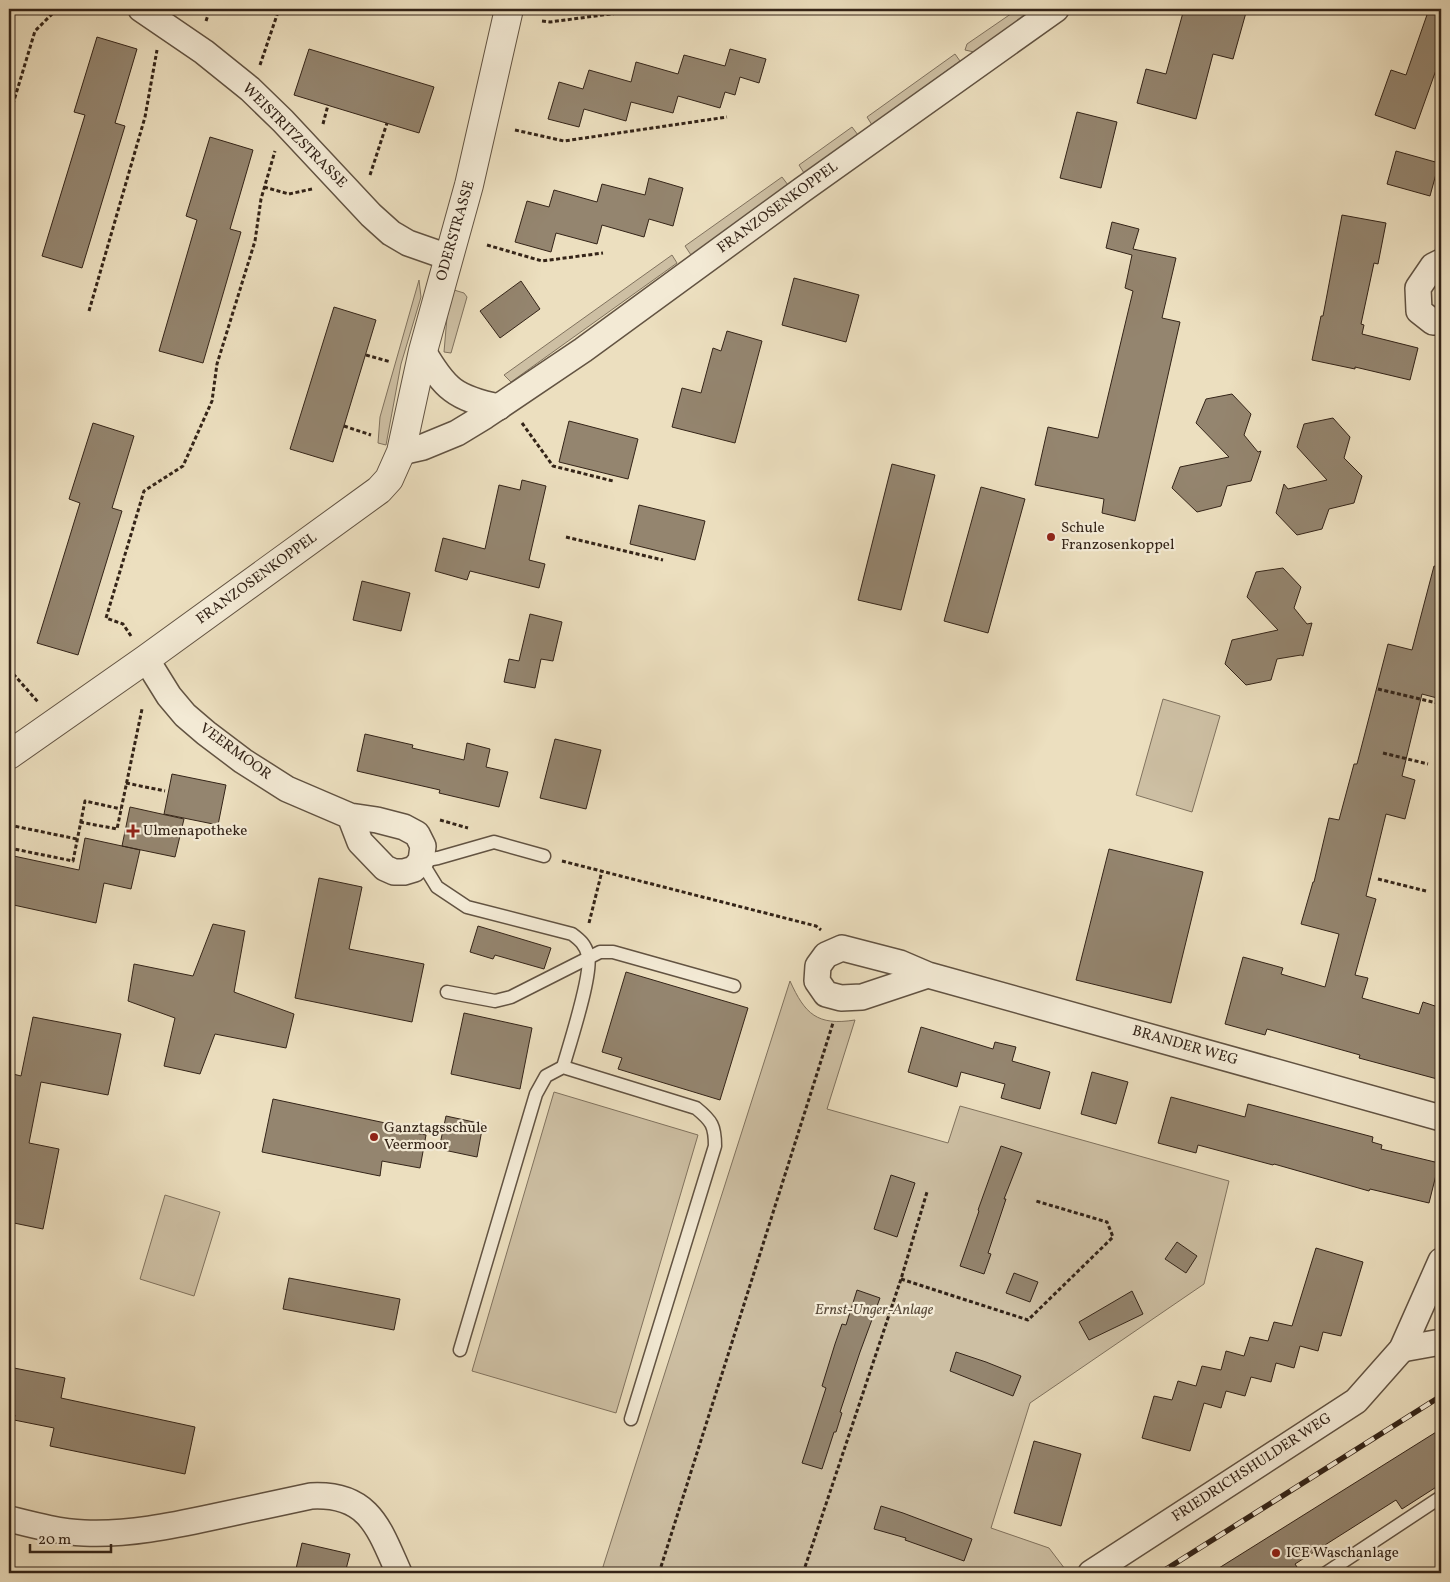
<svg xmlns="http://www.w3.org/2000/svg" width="1450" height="1582" font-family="Vollkorn,serif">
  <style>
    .green { fill: #cdbfa3; stroke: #80725e }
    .building { fill: #94856f; stroke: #342418 }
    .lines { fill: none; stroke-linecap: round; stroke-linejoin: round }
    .service-casing { stroke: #625342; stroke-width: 15 }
    .minor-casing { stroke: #625342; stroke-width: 28 }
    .tertiary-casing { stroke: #625342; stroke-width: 30 }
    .path { stroke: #342418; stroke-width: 3; stroke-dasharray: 4 2.5; stroke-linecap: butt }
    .service { stroke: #f3ead5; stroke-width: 12 }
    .minor { stroke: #f3ead5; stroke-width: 25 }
    .tertiary { stroke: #f3ead5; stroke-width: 28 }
    .rail-casing { stroke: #342418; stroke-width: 5.5 }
    .rail { stroke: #f3ead5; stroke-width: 4; stroke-dasharray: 11; stroke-linecap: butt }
    .poi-dot { fill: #8f2418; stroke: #f3ead5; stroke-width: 2 }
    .labels { text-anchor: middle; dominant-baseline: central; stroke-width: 4.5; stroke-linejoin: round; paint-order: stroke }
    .street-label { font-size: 15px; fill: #342418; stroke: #f3ead5 }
    .poi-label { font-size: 15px; fill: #342418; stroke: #f3ead5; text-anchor: start }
    .park-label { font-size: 15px; font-style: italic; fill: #5a4b3b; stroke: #f3ead5 }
  </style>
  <rect width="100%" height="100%" fill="#ecdfbf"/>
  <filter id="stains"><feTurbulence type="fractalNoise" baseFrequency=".004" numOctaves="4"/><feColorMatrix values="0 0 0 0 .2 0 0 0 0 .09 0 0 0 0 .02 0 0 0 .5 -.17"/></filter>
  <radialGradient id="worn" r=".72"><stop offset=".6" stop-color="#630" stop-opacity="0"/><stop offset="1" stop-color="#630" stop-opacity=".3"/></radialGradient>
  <g class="green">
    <polygon points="1018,9 1035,9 974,52 965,50 967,44"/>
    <polygon points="955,54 960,61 872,125 867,117"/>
    <polygon points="852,127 858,135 804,173 799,165"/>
    <polygon points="782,177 788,185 691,255 685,246"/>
    <polygon points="672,255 677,263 511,382 504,375"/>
    <polygon points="419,280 421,297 401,364 386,445 378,443 380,417"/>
    <polygon points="454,290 464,293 467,297 451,353 444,352 447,317"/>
    <polygon points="1163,699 1220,716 1192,812 1136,795"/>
    <path d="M790 981C805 1014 817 1026 855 1020L827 1109 948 1143 960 1106 1229 1181 1204 1284 1030 1403 991 1528 1049 1548 1065 1569 1060 1573H601Z"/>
    <polygon points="554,1092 698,1135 616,1413 472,1371"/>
    <polygon points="165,1195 220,1212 194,1296 140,1279"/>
  </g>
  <g class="building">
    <polygon points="1184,9 1247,9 1233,59 1213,54 1196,119 1137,103 1146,69 1166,74"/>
    <polygon points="1429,9 1441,9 1441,56 1415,129 1375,115 1391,70 1406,75"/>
    <polygon points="97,37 137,49 115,123 125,126 82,268 42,256 85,115 74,112"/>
    <polygon points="309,49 434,87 419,133 294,95"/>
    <polygon points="730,49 766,59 759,83 740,77 735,95 725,92 720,108 678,96 673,113 631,102 626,121 584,109 579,127 548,119 559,82 583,89 589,70 631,82 636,62 678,74 684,55 725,66"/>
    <polygon points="1077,112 1117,122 1101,188 1060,178"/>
    <polygon points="210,137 253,150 230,229 241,232 203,363 159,351 197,220 186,216"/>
    <polygon points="1396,151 1439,163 1430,196 1387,184"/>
    <polygon points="649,178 683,188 673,226 649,219 644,237 602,225 597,244 556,233 551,252 515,242 527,201 549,207 554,190 597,202 602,184 645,195"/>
    <polygon points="1342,215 1386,223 1378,264 1374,263 1361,324 1364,325 1362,334 1418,348 1410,380 1355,367 1355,369 1312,360 1321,316 1323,316"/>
    <polygon points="1112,222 1139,229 1133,249 1176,258 1162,318 1180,322 1135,521 1102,513 1104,499 1035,485 1048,427 1098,438 1133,291 1125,288 1132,255 1106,248"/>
    <polygon points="794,278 859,295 846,342 782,325"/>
    <polygon points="521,281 540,309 500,338 480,311"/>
    <polygon points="334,307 376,320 333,462 290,449"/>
    <polygon points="727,331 762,341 735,443 672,427 682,388 701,393 713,348 721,351"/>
    <polygon points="1232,394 1251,414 1244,435 1258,452 1261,451 1251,481 1227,486 1221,506 1197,512 1172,488 1180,467 1229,457 1196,423 1206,399"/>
    <polygon points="1333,418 1350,437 1344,458 1362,476 1354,503 1329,509 1322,529 1297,535 1276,513 1284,484 1288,489 1327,480 1297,447 1304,424"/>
    <polygon points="569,421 638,439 628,479 559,462"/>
    <polygon points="93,423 134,436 112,508 122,511 78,655 37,643 80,503 69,499"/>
    <polygon points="892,464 935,475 901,610 858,600"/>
    <polygon points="522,480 546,486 529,560 545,564 539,588 470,571 467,580 435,571 443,538 485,549 499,485 520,490"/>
    <polygon points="981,487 1025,499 988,633 944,621"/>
    <polygon points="639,505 705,521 695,560 630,544"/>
    <polygon points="1434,566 1441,567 1441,682 1437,698 1422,694 1402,776 1415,780 1405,819 1386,814 1366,896 1376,899 1355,975 1368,978 1362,998 1419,1014 1423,1002 1441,1008 1441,1080 1359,1058 1360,1055 1267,1029 1265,1035 1225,1024 1243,957 1283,968 1281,974 1325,987 1339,934 1301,924 1313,882 1314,882 1329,818 1339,820 1354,764 1357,764 1388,644 1412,650"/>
    <polygon points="1283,568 1301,587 1294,608 1307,624 1312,623 1303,656 1301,655 1277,659 1271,680 1246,685 1225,664 1232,640 1278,630 1247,597 1256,572"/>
    <polygon points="362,581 410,593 401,631 353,620"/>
    <polygon points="530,614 562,622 553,661 541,659 535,688 504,682 509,659 519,661"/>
    <polygon points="365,734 413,745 412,748 464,760 467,743 490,749 486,767 508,772 499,807 439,793 440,790 357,771"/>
    <polygon points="555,739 601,750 586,809 540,798"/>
    <polygon points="172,774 226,785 218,825 164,814"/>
    <polygon points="130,807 184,819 175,857 122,846 140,850 131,889 104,883 96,923 9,904 9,855 79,870 85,838 122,846"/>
    <polygon points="1109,849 1203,872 1171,1003 1076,980"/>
    <polygon points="319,878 362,887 349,949 424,964 412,1022 295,998"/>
    <polygon points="213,924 245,931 234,992 294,1014 286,1048 215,1034 200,1074 164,1066 175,1018 128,1001 134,964 193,976"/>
    <polygon points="478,926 551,948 544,969 495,955 493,959 470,952"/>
    <polygon points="626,972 748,1008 720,1100 618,1069 622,1058 602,1052"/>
    <polygon points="464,1013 532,1028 520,1089 451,1074"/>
    <polygon points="33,1017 121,1034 108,1095 41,1082 29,1143 59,1149 43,1229 9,1222 9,1073 21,1076"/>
    <polygon points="921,1027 993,1049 995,1042 1016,1047 1012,1061 1050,1072 1040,1109 1001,1098 1005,1084 961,1072 957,1087 908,1072"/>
    <polygon points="1092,1072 1128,1082 1116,1124 1081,1114"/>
    <polygon points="1171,1097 1245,1117 1248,1104 1373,1137 1372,1142 1382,1145 1381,1149 1439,1163 1429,1203 1370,1189 1369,1191 1274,1164 1273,1165 1198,1145 1196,1153 1158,1143"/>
    <polygon points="273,1099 390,1124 389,1128 426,1135 420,1168 382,1161 380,1176 262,1152"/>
    <polygon points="446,1116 483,1124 477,1157 439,1149"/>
    <polygon points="1001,1146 1022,1153 1004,1199 1006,1199 988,1253 991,1254 984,1274 960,1266 979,1211 978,1210"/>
    <polygon points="891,1175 915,1183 897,1237 874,1229"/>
    <polygon points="1177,1242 1197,1256 1186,1273 1165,1259"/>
    <polygon points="1316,1248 1363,1262 1341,1336 1323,1332 1318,1351 1300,1346 1294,1368 1276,1363 1271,1382 1251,1377 1245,1396 1226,1391 1221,1408 1204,1403 1190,1451 1142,1438 1154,1396 1172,1400 1178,1381 1196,1386 1202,1366 1221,1370 1226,1351 1244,1356 1250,1337 1268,1341 1274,1322 1292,1326"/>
    <polygon points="1014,1273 1038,1282 1030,1302 1006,1293"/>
    <polygon points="289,1278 400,1299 394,1330 283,1309"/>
    <polygon points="857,1290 880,1298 860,1352 840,1412 842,1413 836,1432 834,1432 822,1469 802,1463 826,1388 822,1386 835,1344 842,1324 846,1325"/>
    <polygon points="1132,1291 1143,1314 1089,1340 1079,1322"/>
    <polygon points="956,1352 986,1362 1021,1376 1013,1396 950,1371"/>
    <polygon points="9,1367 65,1378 61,1398 195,1427 185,1474 50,1446 54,1428 14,1420 15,1415 9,1414"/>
    <polygon points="1441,1429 1441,1484 1402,1509 1396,1500 1295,1564 1301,1573 1211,1573"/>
    <polygon points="1034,1441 1081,1454 1061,1526 1014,1513"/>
    <polygon points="881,1506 903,1513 972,1539 964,1561 905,1540 906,1538 874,1529"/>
    <polygon points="302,1543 350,1554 345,1573 295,1573"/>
  </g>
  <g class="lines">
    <defs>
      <g id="service">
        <path d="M544 856 494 842 438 858 421 861 437 887 467 907 572 934C580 940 585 944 588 955 593 973 569 1046 563 1067"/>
        <polyline points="447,992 495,1001 511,997 600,952 613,952 734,986"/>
        <path d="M460 1350 536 1094 546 1076 563 1067 696 1108C712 1121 715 1126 715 1146L631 1419"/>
        <polyline points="1326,1573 1441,1497"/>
      </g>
      <g id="minor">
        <polyline points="141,9 204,52 250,89 283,121 371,215 391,233 408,243 448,257"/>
        <polyline points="1441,262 1433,266 1418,288 1419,311 1433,322 1441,322"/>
        <path d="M423 351C445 389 455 398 499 407"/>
        <polyline points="401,452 423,447 457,433 485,416 583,350 802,190 1056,9"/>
        <polyline points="146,659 169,696 185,715 206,733 243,761 287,789 350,816 377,820 404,827 417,834 423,846 421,861 414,869 404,872 394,872 385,868 360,842 350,816"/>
        <polyline points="928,975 862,997 841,998 826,994 817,981 818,966 826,955 842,948 900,963 928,975 1441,1118"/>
        <polyline points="1402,1349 1441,1342"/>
        <path d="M9 1519C33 1525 59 1532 84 1533 128 1535 171 1526 213 1517 246 1510 278 1503 311 1496 369 1493 379 1528 399 1573"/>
        <polyline points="1091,1573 1356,1401 1402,1349 1441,1261"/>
      </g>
      <polyline id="tertiary" points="9,755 146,659 379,490 389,479 401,452 423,351 469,185 509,9"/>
    </defs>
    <use href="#service" class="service-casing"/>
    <use href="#minor" class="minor-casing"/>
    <use href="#tertiary" class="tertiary-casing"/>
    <g class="path">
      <polyline points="206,21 210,9"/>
      <polyline points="542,21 550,22 648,9"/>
      <polyline points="260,65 279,9"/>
      <polyline points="9,117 35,31 53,13 54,9"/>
      <polyline points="323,124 328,105"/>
      <polyline points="515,130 564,141 727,117"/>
      <polyline points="370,175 387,123"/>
      <polyline points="264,187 289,194 312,189"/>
      <polyline points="487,245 542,261 603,253"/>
      <polyline points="89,311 145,117 157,50"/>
      <polyline points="366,355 391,362"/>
      <polyline points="522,423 553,466 613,481"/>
      <polyline points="344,426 371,435"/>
      <polyline points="566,537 663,560"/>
      <polyline points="131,636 123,624 106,618 144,491 183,466 212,401 217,364 255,241 261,199 275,151"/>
      <polyline points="9,669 38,702"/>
      <polyline points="1378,689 1441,704"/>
      <polyline points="1383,753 1428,764"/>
      <polyline points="126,783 165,791"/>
      <polyline points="440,820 468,828"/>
      <polyline points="80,822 117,829 142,709"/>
      <polyline points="9,825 77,839"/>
      <polyline points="9,848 73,861 85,801 121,809"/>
      <polyline points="562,861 816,926 821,930"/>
      <polyline points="1378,879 1426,891"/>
      <polyline points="589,923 602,871"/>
      <polyline points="901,1279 1028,1320 1113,1237 1107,1222 1036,1201"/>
      <polyline points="659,1573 833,1023"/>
      <polyline points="803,1573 901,1279 927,1192"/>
    </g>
    <use href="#service" class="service"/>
    <use href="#minor" class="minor"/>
    <use href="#tertiary" class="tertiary"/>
    <defs>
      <polyline id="rail" points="1160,1573 1441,1396"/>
    </defs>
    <use href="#rail" class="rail-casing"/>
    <use href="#rail" class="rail"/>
  </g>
  <g class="poi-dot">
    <circle cx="1051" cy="537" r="5"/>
    <path d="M130.5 823.5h5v5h5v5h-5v5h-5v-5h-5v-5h5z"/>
    <circle cx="374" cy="1137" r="5"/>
    <circle cx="1276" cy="1553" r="5"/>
  </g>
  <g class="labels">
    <g class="street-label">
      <text transform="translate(294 136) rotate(45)">WEISTRITZSTRASSE</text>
      <text transform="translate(778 208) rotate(-36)">FRANZOSENKOPPEL</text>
      <text transform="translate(456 231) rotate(-74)">ODERSTRASSE</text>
      <text transform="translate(257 579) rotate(-36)">FRANZOSENKOPPEL</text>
      <text transform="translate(235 752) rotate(36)">VEERMOOR</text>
      <text transform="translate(1185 1046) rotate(16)">BRANDER WEG</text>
      <text transform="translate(1252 1468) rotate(-33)">FRIEDRICHSHULDER WEG</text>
    </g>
    <g class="poi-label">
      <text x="1061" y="528">Schule<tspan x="1061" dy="17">Franzosenkoppel</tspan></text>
      <text x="143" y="831">Ulmenapotheke</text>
      <text x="384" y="1128">Ganztagsschule<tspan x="384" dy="17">Veermoor</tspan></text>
      <text x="1286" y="1553">ICE Waschanlage</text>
    </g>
    <g class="park-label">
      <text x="874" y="1310">Ernst-Unger-Anlage</text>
    </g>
  </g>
  <rect width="1450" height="1582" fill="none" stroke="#ecdfbf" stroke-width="30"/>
  <rect x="10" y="10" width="1430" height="1562" fill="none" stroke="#342418" stroke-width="2.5"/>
  <rect x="15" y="15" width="1420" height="1552" fill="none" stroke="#342418"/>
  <path d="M30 1544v8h81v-8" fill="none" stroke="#342418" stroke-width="2.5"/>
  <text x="38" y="1544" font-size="15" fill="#342418" stroke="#f3ead5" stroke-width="4" paint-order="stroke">20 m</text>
  <rect width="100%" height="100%" filter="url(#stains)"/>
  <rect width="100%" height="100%" fill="url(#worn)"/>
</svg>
